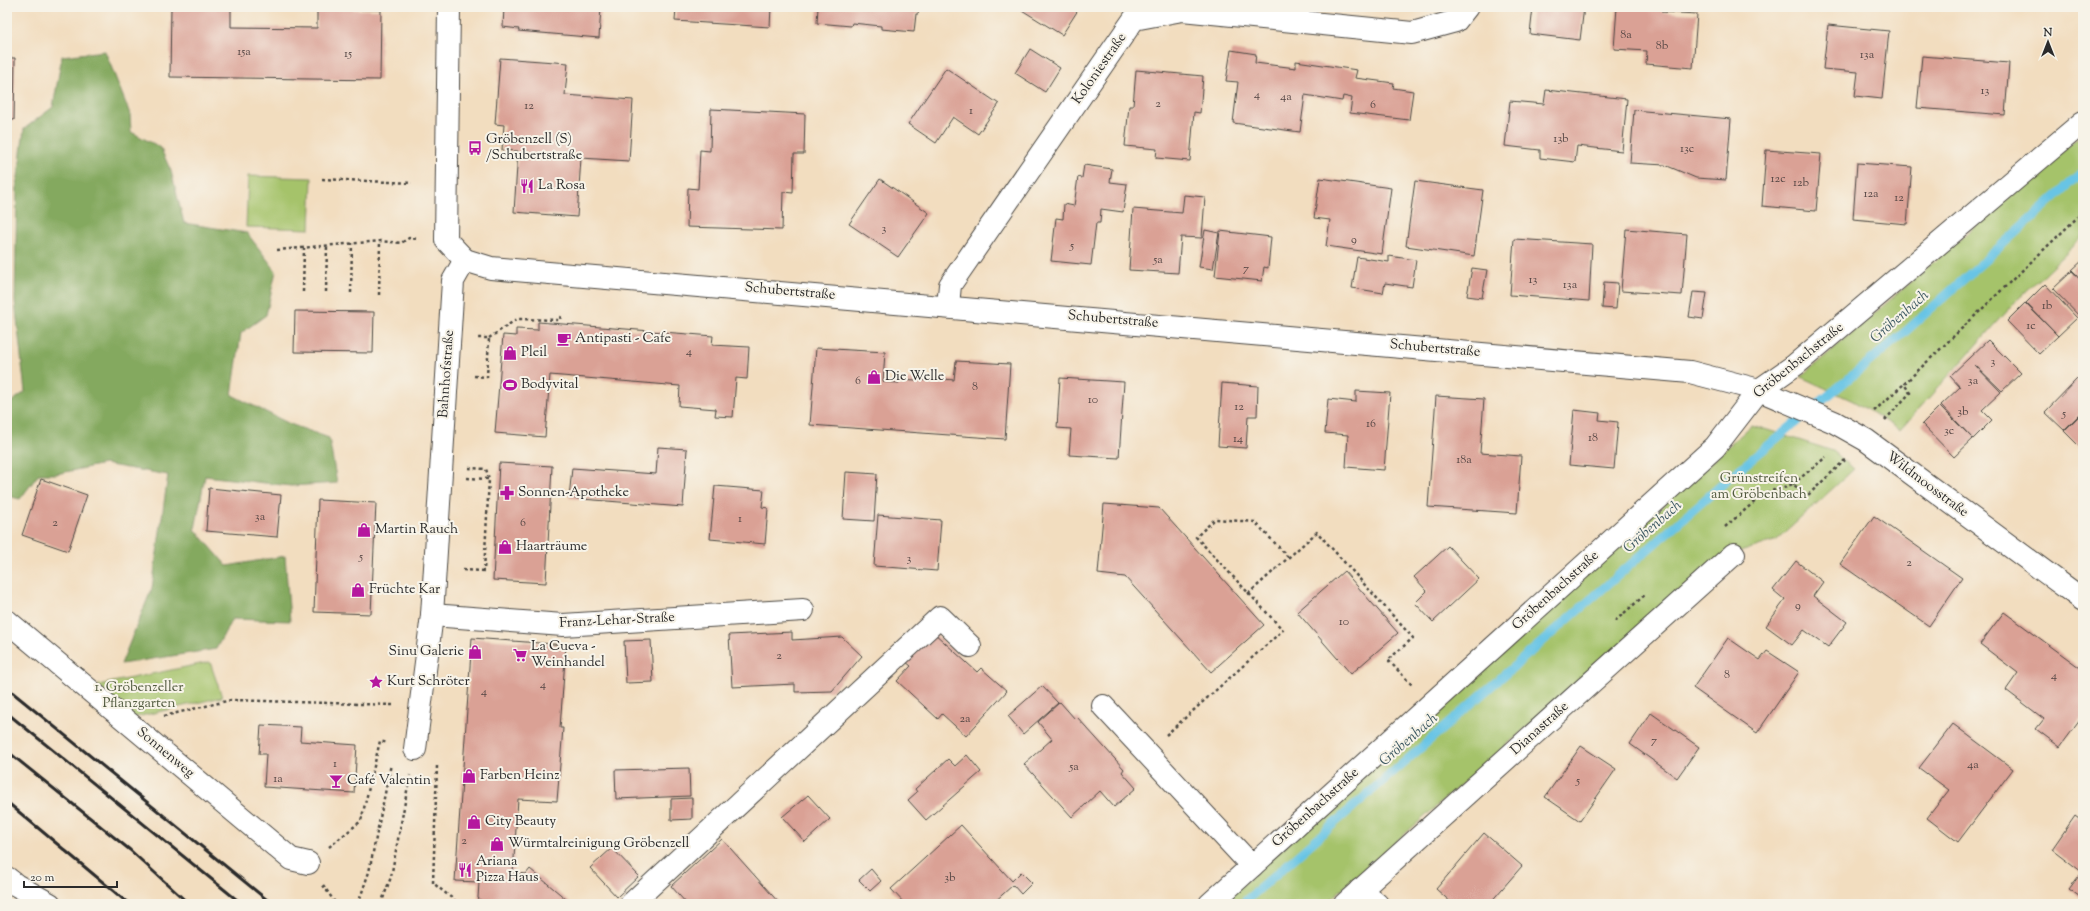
<svg xmlns="http://www.w3.org/2000/svg" width="2090" height="911" font-family="'Sorts Mill Goudy',serif">
  <style>
    .green { fill: #a5c36a; stroke: #68774a }
    .forest { fill: #84a95e; stroke: #586a44 }
    .lines { fill: none; stroke-linecap: round; stroke-linejoin: round }
    .stream { stroke: #67c4e5; stroke-width: 9 }
    .building { fill: #daa195 }
    .minor-casing { stroke: #494641; stroke-width: 24 }
    .path { stroke: #494641; stroke-width: 2.5; stroke-dasharray: 3 3; stroke-linecap: butt }
    .minor { stroke: #fff; stroke-width: 22 }
    .rail { stroke: #2b2b2b; stroke-width: 3 }
    .labels { text-anchor: middle; dominant-baseline: central; stroke-width: 4; stroke-linejoin: round; paint-order: stroke }
    .number-label { font-size: 12px; fill: #574846 }
    .street-label { font-size: 14px; fill: #2b2b2b; stroke: #f7f3e8 }
    .poi-label { font-size: 14px; fill: #2b2b2b; stroke: #f7f3e8; text-anchor: start }
    .park-label { font-size: 14px; fill: #50593e; stroke: #f7f3e8 }
    .water-label { font-size: 15px; font-style: italic; fill: #3d5963; stroke: #f7f3e8 }
  </style>
  <rect width="100%" height="100%" fill="#f7f3e8"/>
  <filter id="ink" filterUnits="userSpaceOnUse"><feTurbulence type="fractalNoise" baseFrequency=".025" numOctaves="2"/><feDisplacementMap in="SourceGraphic" scale="8" xChannelSelector="R" yChannelSelector="G"/><feConvolveMatrix kernelMatrix="1 2 1 2 8 2 1 2 1" color-interpolation-filters="sRGB"/></filter>
  <filter id="wash" filterUnits="userSpaceOnUse"><feTurbulence type="fractalNoise" baseFrequency=".012" numOctaves="4" result="noise"/><feDisplacementMap in="SourceGraphic" scale="16" xChannelSelector="R" yChannelSelector="G"/><feGaussianBlur stdDeviation="0.9" result="paint"/><feColorMatrix in="noise" values="0 0 0 0 0 0 0 0 0 0 0 0 0 0 0 0 0 1.4 0 .05"/><feComposite in="paint" operator="in"/></filter>
  <g filter="url(#wash)">
    <rect width="100%" height="100%" fill="#f2ddbf"/>
    <g class="green">
      <polygon points="2083,133 2083,236 2010,307 1900,430 1853,401 1801,377"/>
      <polygon points="248,176 312,178 310,229 246,227"/>
      <polygon points="1752,425 1833,451 1854,469 1777,540 1734,554 1520,733 1325,904 1221,904"/>
      <polygon points="210,662 222,697 132,718 98,685"/>
    </g>
    <polygon class="forest" points="105,51 130,114 131,132 160,147 171,171 184,223 247,233 276,271 266,315 241,333 232,395 290,424 329,438 337,483 291,486 205,476 195,529 227,566 285,556 290,621 232,619 216,649 121,664 152,588 168,475 104,464 56,474 39,474 20,499 7,496 7,405 25,392 15,301 17,185 24,129 53,107 62,56"/>
    <g class="lines">
      <polyline class="stream" points="1242,904 1741,468 1905,332 2083,172"/>
    </g>
    <g id="blocks">
      <g class="building">
        <polygon points="171,7 231,7 231,27 317,28 317,9 381,10 380,80 170,77"/>
        <polygon points="504,7 601,7 599,38 518,31 519,29 503,27"/>
        <polygon points="676,7 771,7 770,27 675,21"/>
        <polygon points="818,7 919,7 918,14 916,14 914,32 881,29 881,26 852,23 851,26 817,23"/>
        <polygon points="1017,7 1080,7 1062,35"/>
        <polygon points="1533,7 1584,7 1580,40 1530,34"/>
        <polygon points="1617,7 1662,7 1662,12 1697,14 1693,68 1646,64 1647,51 1614,49"/>
        <polygon points="1828,25 1889,31 1882,99 1855,96 1858,72 1823,69"/>
        <polygon points="1030,49 1060,68 1045,92 1015,73"/>
        <polygon points="1231,50 1256,54 1255,63 1296,68 1296,61 1357,70 1355,78 1394,83 1393,88 1413,91 1409,120 1350,113 1352,98 1343,96 1342,101 1305,95 1300,132 1233,123 1238,82 1226,81"/>
        <polygon points="1922,56 2009,63 2005,115 1917,108"/>
        <polygon points="7,58 15,58 14,120 7,120"/>
        <polygon points="500,58 568,63 565,95 633,100 629,161 581,158 577,217 514,212 518,151 502,150 504,125 495,124"/>
        <polygon points="946,68 999,104 978,134 953,117 936,143 908,124"/>
        <polygon points="1136,70 1203,76 1200,113 1194,112 1190,161 1156,158 1157,149 1125,146 1129,106 1133,106"/>
        <polygon points="1546,90 1627,99 1622,151 1577,146 1575,162 1540,158 1540,150 1505,146 1510,101 1544,104"/>
        <polygon points="711,109 805,114 804,154 794,154 793,193 783,192 782,230 687,227 688,188 698,189 700,150 710,151"/>
        <polygon points="1634,110 1731,119 1726,180 1696,178 1665,165 1630,163"/>
        <polygon points="1766,150 1821,154 1816,211 1762,206"/>
        <polygon points="1857,163 1912,167 1907,224 1853,219"/>
        <polygon points="1084,165 1112,169 1110,182 1127,184 1123,212 1101,209 1100,223 1096,223 1091,265 1051,261 1056,218 1063,219 1064,204 1074,206 1078,177 1082,178"/>
        <polygon points="1320,178 1391,188 1382,254 1326,246 1330,220 1314,218"/>
        <polygon points="880,179 929,213 898,257 849,224"/>
        <polygon points="1415,181 1483,190 1474,256 1406,246"/>
        <polygon points="1184,195 1205,197 1202,238 1181,237 1178,273 1129,270 1133,209 1182,213"/>
        <polygon points="1626,229 1687,234 1682,295 1621,291"/>
        <polygon points="1205,230 1219,233 1213,269 1199,267"/>
        <polygon points="1220,231 1271,237 1268,268 1264,267 1262,281 1215,276"/>
        <polygon points="1514,239 1592,244 1589,301 1510,295"/>
        <polygon points="1389,256 1416,260 1412,287 1385,283 1383,293 1352,288 1357,257 1389,262"/>
        <polygon points="2083,260 2083,281 2072,270"/>
        <polygon points="1472,268 1487,270 1482,298 1467,296"/>
        <polygon points="2072,271 2083,283 2083,320 2053,289"/>
        <polygon points="1604,282 1618,283 1616,309 1602,308"/>
        <polygon points="2045,284 2077,318 2058,336 2026,303"/>
        <polygon points="1693,292 1707,293 1703,319 1689,317"/>
        <polygon points="2025,303 2058,336 2039,354 2007,321"/>
        <polygon points="295,311 374,312 373,353 294,352"/>
        <polygon points="538,322 713,336 712,345 749,347 747,379 736,378 733,417 715,416 716,409 679,406 680,386 550,375 545,437 495,433 503,335 516,336 516,329 538,330"/>
        <polygon points="1988,340 2021,373 2002,391 1975,365 2001,392 1982,410 1992,420 1973,439 1941,405 1960,387 1950,376"/>
        <polygon points="816,348 885,352 883,382 899,383 899,379 933,381 934,378 954,380 956,361 1010,364 1005,439 810,425"/>
        <polygon points="1060,378 1124,382 1119,458 1069,455 1071,429 1057,428"/>
        <polygon points="2077,379 2083,384 2083,411 2064,430 2045,412"/>
        <polygon points="1222,383 1258,386 1257,416 1248,416 1246,448 1218,446"/>
        <polygon points="1356,391 1390,393 1384,470 1346,467 1348,435 1325,433 1328,399 1356,402"/>
        <polygon points="1436,396 1484,399 1480,453 1521,456 1517,513 1428,507"/>
        <polygon points="1940,406 1973,439 1954,457 1922,424"/>
        <polygon points="1574,410 1600,413 1599,420 1618,422 1614,469 1569,465"/>
        <polygon points="2083,412 2083,450 2064,431"/>
        <polygon points="658,447 687,449 683,507 569,498 572,468 656,474"/>
        <polygon points="499,463 552,466 546,583 493,580"/>
        <polygon points="846,472 877,474 874,521 843,519"/>
        <polygon points="41,479 87,495 68,551 22,535"/>
        <polygon points="715,486 764,490 762,507 768,508 765,544 710,539"/>
        <polygon points="209,488 281,495 277,537 206,531"/>
        <polygon points="318,500 376,503 371,614 314,612"/>
        <polygon points="1104,504 1159,508 1264,625 1211,672 1125,577 1098,574"/>
        <polygon points="878,515 941,520 937,571 874,566"/>
        <polygon points="1874,516 1962,578 1929,626 1840,564"/>
        <polygon points="1448,546 1479,579 1433,622 1415,603 1427,591 1414,577"/>
        <polygon points="1796,561 1823,582 1813,596 1847,622 1828,647 1804,630 1792,645 1766,626 1785,600 1773,590"/>
        <polygon points="1344,571 1398,633 1351,674 1297,612"/>
        <polygon points="2004,612 2083,670 2083,716 2060,747 2036,729 2044,719 2006,690 2018,673 1980,644"/>
        <polygon points="792,632 792,640 842,637 862,656 832,691 795,692 795,684 732,687 729,635"/>
        <polygon points="933,632 977,672 981,668 1007,691 966,736 942,714 938,719 897,681 911,666 906,662"/>
        <polygon points="472,638 566,645 560,728 563,728 557,801 518,799 513,873 526,874 530,869 572,904 485,904 478,898 479,882 455,881"/>
        <polygon points="1728,638 1760,660 1767,651 1799,672 1757,733 1693,688"/>
        <polygon points="651,640 653,682 626,683 624,641"/>
        <polygon points="1042,686 1058,703 1023,734 1008,716"/>
        <polygon points="1060,702 1075,719 1077,717 1124,769 1122,772 1136,788 1114,807 1100,791 1072,817 1024,764 1052,739 1038,722"/>
        <polygon points="1651,713 1699,747 1677,778 1630,744"/>
        <polygon points="1953,724 2013,769 1958,842 1927,818 1949,790 1919,768"/>
        <polygon points="261,725 301,727 300,741 357,745 354,793 264,787 266,754 259,754"/>
        <polygon points="1581,746 1616,769 1580,821 1545,797"/>
        <polygon points="967,755 981,772 926,820 908,800 917,792 915,789 948,759 955,766"/>
        <polygon points="689,768 690,796 616,799 615,770"/>
        <polygon points="808,795 830,819 805,842 782,817"/>
        <polygon points="692,798 692,819 671,820 671,799"/>
        <polygon points="2075,816 2083,822 2083,899 2069,889 2082,872 2052,849"/>
        <polygon points="961,825 1012,881 1021,872 1032,883 1021,894 1013,885 992,904 905,904 891,889"/>
        <polygon points="1484,833 1522,866 1489,904 1453,904 1436,889"/>
        <polygon points="722,839 780,904 687,904 671,886"/>
        <polygon points="612,848 639,876 617,897 590,868"/>
        <polygon points="871,869 881,881 870,891 859,880"/>
      </g>
    </g>
  </g>
  <g filter="url(#ink)">
    <use href="#blocks" fill-opacity="0" stroke="#494641" stroke-width="1"/>
    <g class="lines">
      <defs>
        <g id="minor">
          <polyline points="449,7 446,240 465,260"/>
          <polyline points="465,260 491,268 1690,372 1759,390 1834,422 1866,440 2083,600"/>
          <polyline points="948,306 950,285 1134,19 1182,10 1412,33 1456,21 1467,7"/>
          <polyline points="432,615 563,625 803,610"/>
          <polyline points="7,621 291,859 308,863"/>
          <polyline points="1103,706 1252,866"/>
          <polyline points="415,749 432,615 453,281 465,260"/>
          <polyline points="7,878 16,885 50,904"/>
          <polyline points="1360,890 1377,904"/>
          <polyline points="631,904 940,617 970,646"/>
          <polyline points="1210,904 1715,447 1759,390 1795,365 2083,122"/>
          <polyline points="1345,904 1734,554"/>
        </g>
      </defs>
      <use href="#minor" class="minor-casing"/>
      <g class="path">
        <polyline points="322,179 412,183"/>
        <polyline points="277,250 380,241 401,243 409,238 418,239"/>
        <polyline points="303,292 304,248"/>
        <polyline points="326,292 327,245"/>
        <polyline points="351,293 352,243"/>
        <polyline points="379,295 380,241"/>
        <polyline points="489,338 517,319 560,320 561,313"/>
        <polyline points="474,376 487,377 489,338 478,338"/>
        <polyline points="1874,411 1904,384"/>
        <polyline points="1885,420 1910,393 1904,384 2083,212"/>
        <polyline points="467,478 489,479"/>
        <polyline points="1793,484 1826,457"/>
        <polyline points="1725,527 1765,493 1793,484 1807,496 1845,460"/>
        <polyline points="463,570 484,571 489,479 486,469 469,468"/>
        <polyline points="1248,594 1317,532 1413,638 1388,660 1412,685"/>
        <polyline points="1615,621 1646,594"/>
        <polyline points="164,716 231,700 393,705"/>
        <polyline points="1166,735 1283,630 1196,537 1215,519 1255,522 1288,557"/>
        <polyline points="437,766 433,883 459,904"/>
        <polyline points="329,847 361,821 380,741 388,743"/>
        <polyline points="323,885 336,904"/>
        <polyline points="358,904 369,872 391,764"/>
        <polyline points="381,904 391,877 410,775"/>
      </g>
      <use href="#minor" class="minor"/>
      <g class="rail">
        <polyline points="7,688 272,904"/>
        <polyline points="7,713 242,904"/>
        <polyline points="7,751 130,850 189,904"/>
        <polyline points="7,802 129,904"/>
      </g>
    </g>
  </g>
  <defs>
    <symbol id="bus-bare" viewBox="-9 -9 18 18"><path d="M-5-6H5V4H4V6H2V4H-2V6H-4V4H-5ZM-3.5-4V0h7V-4ZM-3.5 1.2v1.5H-2V1.2ZM2 1.2v1.5H3.5V1.2Z" fill="#b5179e" stroke="#f7f3e8" stroke-width="2.5" paint-order="stroke"/></symbol>
    <symbol id="restaurant-bare" viewBox="-9 -9 18 18"><path d="M-5-6h1v4h1v-4h1v4h1v-4h1v5L-1.5 .5V6h-2V.5L-5-1ZM5-6V6H3V1.5H1.5Q1.5-4 5-6Z" fill="#b5179e" stroke="#f7f3e8" stroke-width="2.5" paint-order="stroke"/></symbol>
    <symbol id="cafe-bare" viewBox="-9 -9 18 18"><path d="M-5.5-4.5H6V0H3Q3 3.5 0 3.5H-2.5Q-5.5 3.5-5.5 0ZM3-3.2v2h1.7v-2ZM-6 4.5H4V6H-6Z" fill="#b5179e" stroke="#f7f3e8" stroke-width="2.5" paint-order="stroke"/></symbol>
    <symbol id="shop-bare" viewBox="-9 -9 18 18"><path d="M-5-2.5h2.3a2.7 3.5 0 0 1 5.4 0H5L5.5 6h-11ZM-1.5-2.5h3a1.5 2.3 0 0 0-3 0Z" fill="#b5179e" stroke="#f7f3e8" stroke-width="2.5" paint-order="stroke"/></symbol>
    <symbol id="stadium-bare" viewBox="-9 -9 18 18"><path d="M0-5a6.5 5 0 1 0 0 10a6.5 5 0 1 0 0-10ZM-3.5-1.8h7v3.6h-7Z" fill="#b5179e" stroke="#f7f3e8" stroke-width="2.5" paint-order="stroke"/></symbol>
    <symbol id="pharmacy-bare" viewBox="-9 -9 18 18"><path d="M-2-6h4v4h4v4h-4v4h-4v-4h-4v-4h4Z" fill="#b5179e" stroke="#f7f3e8" stroke-width="2.5" paint-order="stroke"/></symbol>
    <symbol id="supermarket-bare" viewBox="-9 -9 18 18"><path d="M-6-5.5h2.5l.6 2H6L4.5 2H-2.5L-4.4-4H-6ZM-1.5 3.2a1.3 1.3 0 1 0 .1 0ZM3 3.2a1.3 1.3 0 1 0 .1 0Z" fill="#b5179e" stroke="#f7f3e8" stroke-width="2.5" paint-order="stroke"/></symbol>
    <symbol id="sight-bare" viewBox="-9 -9 18 18"><path d="M0-6L1.8-2.2L6-1.7L2.9 1.2L3.7 5.4L0 3.3L-3.7 5.4L-2.9 1.2L-6-1.7L-1.8-2.2Z" fill="#b5179e" stroke="#f7f3e8" stroke-width="2.5" paint-order="stroke"/></symbol>
    <symbol id="bar-bare" viewBox="-9 -9 18 18"><path d="M-6-5H6L.8 .8V4.5H3.5V6h-7V4.5H-.8V.8Z" fill="#b5179e" stroke="#f7f3e8" stroke-width="2.5" paint-order="stroke"/></symbol>
  </defs>
  <g fill-rule="evenodd">
    <use href="#bus-bare" x="465" y="138" width="20" height="20"/>
    <use href="#restaurant-bare" x="517" y="176" width="20" height="20"/>
    <use href="#cafe-bare" x="554" y="329" width="20" height="20"/>
    <use href="#shop-bare" x="500" y="343" width="20" height="20"/>
    <use href="#shop-bare" x="864" y="367" width="20" height="20"/>
    <use href="#stadium-bare" x="500" y="375" width="20" height="20"/>
    <use href="#pharmacy-bare" x="497" y="483" width="20" height="20"/>
    <use href="#shop-bare" x="354" y="520" width="20" height="20"/>
    <use href="#shop-bare" x="495" y="537" width="20" height="20"/>
    <use href="#shop-bare" x="348" y="580" width="20" height="20"/>
    <use href="#shop-bare" x="465" y="642" width="20" height="20"/>
    <use href="#supermarket-bare" x="510" y="645" width="20" height="20"/>
    <use href="#sight-bare" x="366" y="672" width="20" height="20"/>
    <use href="#shop-bare" x="459" y="766" width="20" height="20"/>
    <use href="#bar-bare" x="326" y="771" width="20" height="20"/>
    <use href="#shop-bare" x="464" y="812" width="20" height="20"/>
    <use href="#shop-bare" x="487" y="834" width="20" height="20"/>
    <use href="#restaurant-bare" x="455" y="860" width="20" height="20"/>
  </g>
  <g class="labels">
    <g class="number-label">
      <text x="1626" y="35">8a</text>
      <text x="1662" y="46">8b</text>
      <text x="244" y="52">15a</text>
      <text x="348" y="54">15</text>
      <text x="1867" y="55">13a</text>
      <text x="1985" y="91">13</text>
      <text x="1257" y="95">4</text>
      <text x="1286" y="97">4a</text>
      <text x="1158" y="104">2</text>
      <text x="1373" y="105">6</text>
      <text x="529" y="106">12</text>
      <text x="971" y="111">1</text>
      <text x="1561" y="139">13b</text>
      <text x="1687" y="149">13c</text>
      <text x="1778" y="179">12c</text>
      <text x="1801" y="183">12b</text>
      <text x="1871" y="194">12a</text>
      <text x="1899" y="198">12</text>
      <text x="884" y="229">3</text>
      <text x="1354" y="240">9</text>
      <text x="1072" y="246">5</text>
      <text x="1158" y="260">5a</text>
      <text x="1246" y="269">7</text>
      <text x="1533" y="280">13</text>
      <text x="1570" y="285">13a</text>
      <text x="2047" y="306">1b</text>
      <text x="2031" y="326">1c</text>
      <text x="689" y="352">4</text>
      <text x="1993" y="362">3</text>
      <text x="858" y="381">6</text>
      <text x="1973" y="381">3a</text>
      <text x="975" y="387">8</text>
      <text x="1093" y="400">10</text>
      <text x="1239" y="407">12</text>
      <text x="1963" y="412">3b</text>
      <text x="2064" y="414">5</text>
      <text x="1371" y="424">16</text>
      <text x="1949" y="431">3c</text>
      <text x="1593" y="438">18</text>
      <text x="1238" y="439">14</text>
      <text x="1464" y="460">18a</text>
      <text x="260" y="517">3a</text>
      <text x="740" y="519">1</text>
      <text x="55" y="523">2</text>
      <text x="523" y="523">6</text>
      <text x="361" y="557">5</text>
      <text x="909" y="559">3</text>
      <text x="1909" y="563">2</text>
      <text x="1798" y="606">9</text>
      <text x="1344" y="622">10</text>
      <text x="779" y="656">2</text>
      <text x="1727" y="675">8</text>
      <text x="2054" y="676">4</text>
      <text x="543" y="685">4</text>
      <text x="484" y="692">4</text>
      <text x="965" y="719">2a</text>
      <text x="1654" y="741">7</text>
      <text x="335" y="764">1</text>
      <text x="1973" y="765">4a</text>
      <text x="1074" y="767">5a</text>
      <text x="278" y="779">1a</text>
      <text x="1578" y="781">5</text>
      <text x="464" y="841">2</text>
      <text x="950" y="878">3b</text>
    </g>
    <g class="street-label">
      <text transform="translate(1100 69) rotate(-55)">Koloniestraße</text>
      <text transform="translate(790 292) rotate(5)">Schubertstraße</text>
      <text transform="translate(1113 320) rotate(5)">Schubertstraße</text>
      <text transform="translate(1435 349) rotate(5)">Schubertstraße</text>
      <text transform="translate(1799 361) rotate(-39)">Gröbenbachstraße</text>
      <text transform="translate(447 374) rotate(-86)">Bahnhofstraße</text>
      <text transform="translate(1927 485) rotate(37)">Wildmoosstraße</text>
      <text transform="translate(1556 591) rotate(-42)">Gröbenbachstraße</text>
      <text transform="translate(617 621) rotate(-3)">Franz-Lehar-Straße</text>
      <text transform="translate(1540 729) rotate(-42)">Dianastraße</text>
      <text transform="translate(165 753) rotate(40)">Sonnenweg</text>
      <text transform="translate(1316 808) rotate(-42)">Gröbenbachstraße</text>
    </g>
    <g class="poi-label">
      <text x="486" y="140">Gröbenzell (S)<tspan x="486" dy="16">/Schubertstraße</tspan></text>
      <text x="538" y="186">La Rosa</text>
      <text x="575" y="339">Antipasti - Cafe</text>
      <text x="521" y="353">Pleil</text>
      <text x="885" y="377">Die Welle</text>
      <text x="521" y="385">Bodyvital</text>
      <text x="518" y="493">Sonnen-Apotheke</text>
      <text x="375" y="530">Martin Rauch</text>
      <text x="516" y="547">Haarträume</text>
      <text x="369" y="590">Früchte Kar</text>
      <text x="531" y="647">La Cueva -<tspan x="531" dy="16">Weinhandel</tspan></text>
      <text x="464" y="652" text-anchor="end">Sinu Galerie</text>
      <text x="387" y="682">Kurt Schröter</text>
      <text x="480" y="776">Farben Heinz</text>
      <text x="347" y="781">Café Valentin</text>
      <text x="485" y="822">City Beauty</text>
      <text x="508" y="844">Würmtalreinigung Gröbenzell</text>
      <text x="476" y="862">Ariana<tspan x="476" dy="16">Pizza Haus</tspan></text>
    </g>
    <g class="park-label">
      <text x="1759" y="479">Grünstreifen<tspan x="1759" dy="16">am Gröbenbach</tspan></text>
      <text x="139" y="688">1. Gröbenzeller<tspan x="139" dy="16">Pflanzgarten</tspan></text>
    </g>
    <g class="water-label">
      <text transform="translate(1900 317) rotate(-41)">Gröbenbach</text>
      <text transform="translate(1653 527) rotate(-41)">Gröbenbach</text>
      <text transform="translate(1409 740) rotate(-41)">Gröbenbach</text>
    </g>
  </g>
  <rect width="2090" height="911" fill="none" stroke="#f7f3e8" stroke-width="24"/>
  <g transform="translate(2048 42)" stroke="#f7f3e8" stroke-width="3" paint-order="stroke">
  <path d="M0-3L7 15L0 10L-7 15Z" fill="#2b2b2b"/>
  <text y="-6" font-size="11" font-weight="bold" text-anchor="middle" fill="#2b2b2b">N</text>
  </g>
  <path d="M24 881v6h93v-6" fill="none" stroke="#2b2b2b" stroke-width="2"/>
  <text x="30" y="881" font-size="12" fill="#2b2b2b" stroke="#f7f3e8" stroke-width="3" paint-order="stroke">20 m</text>
</svg>
